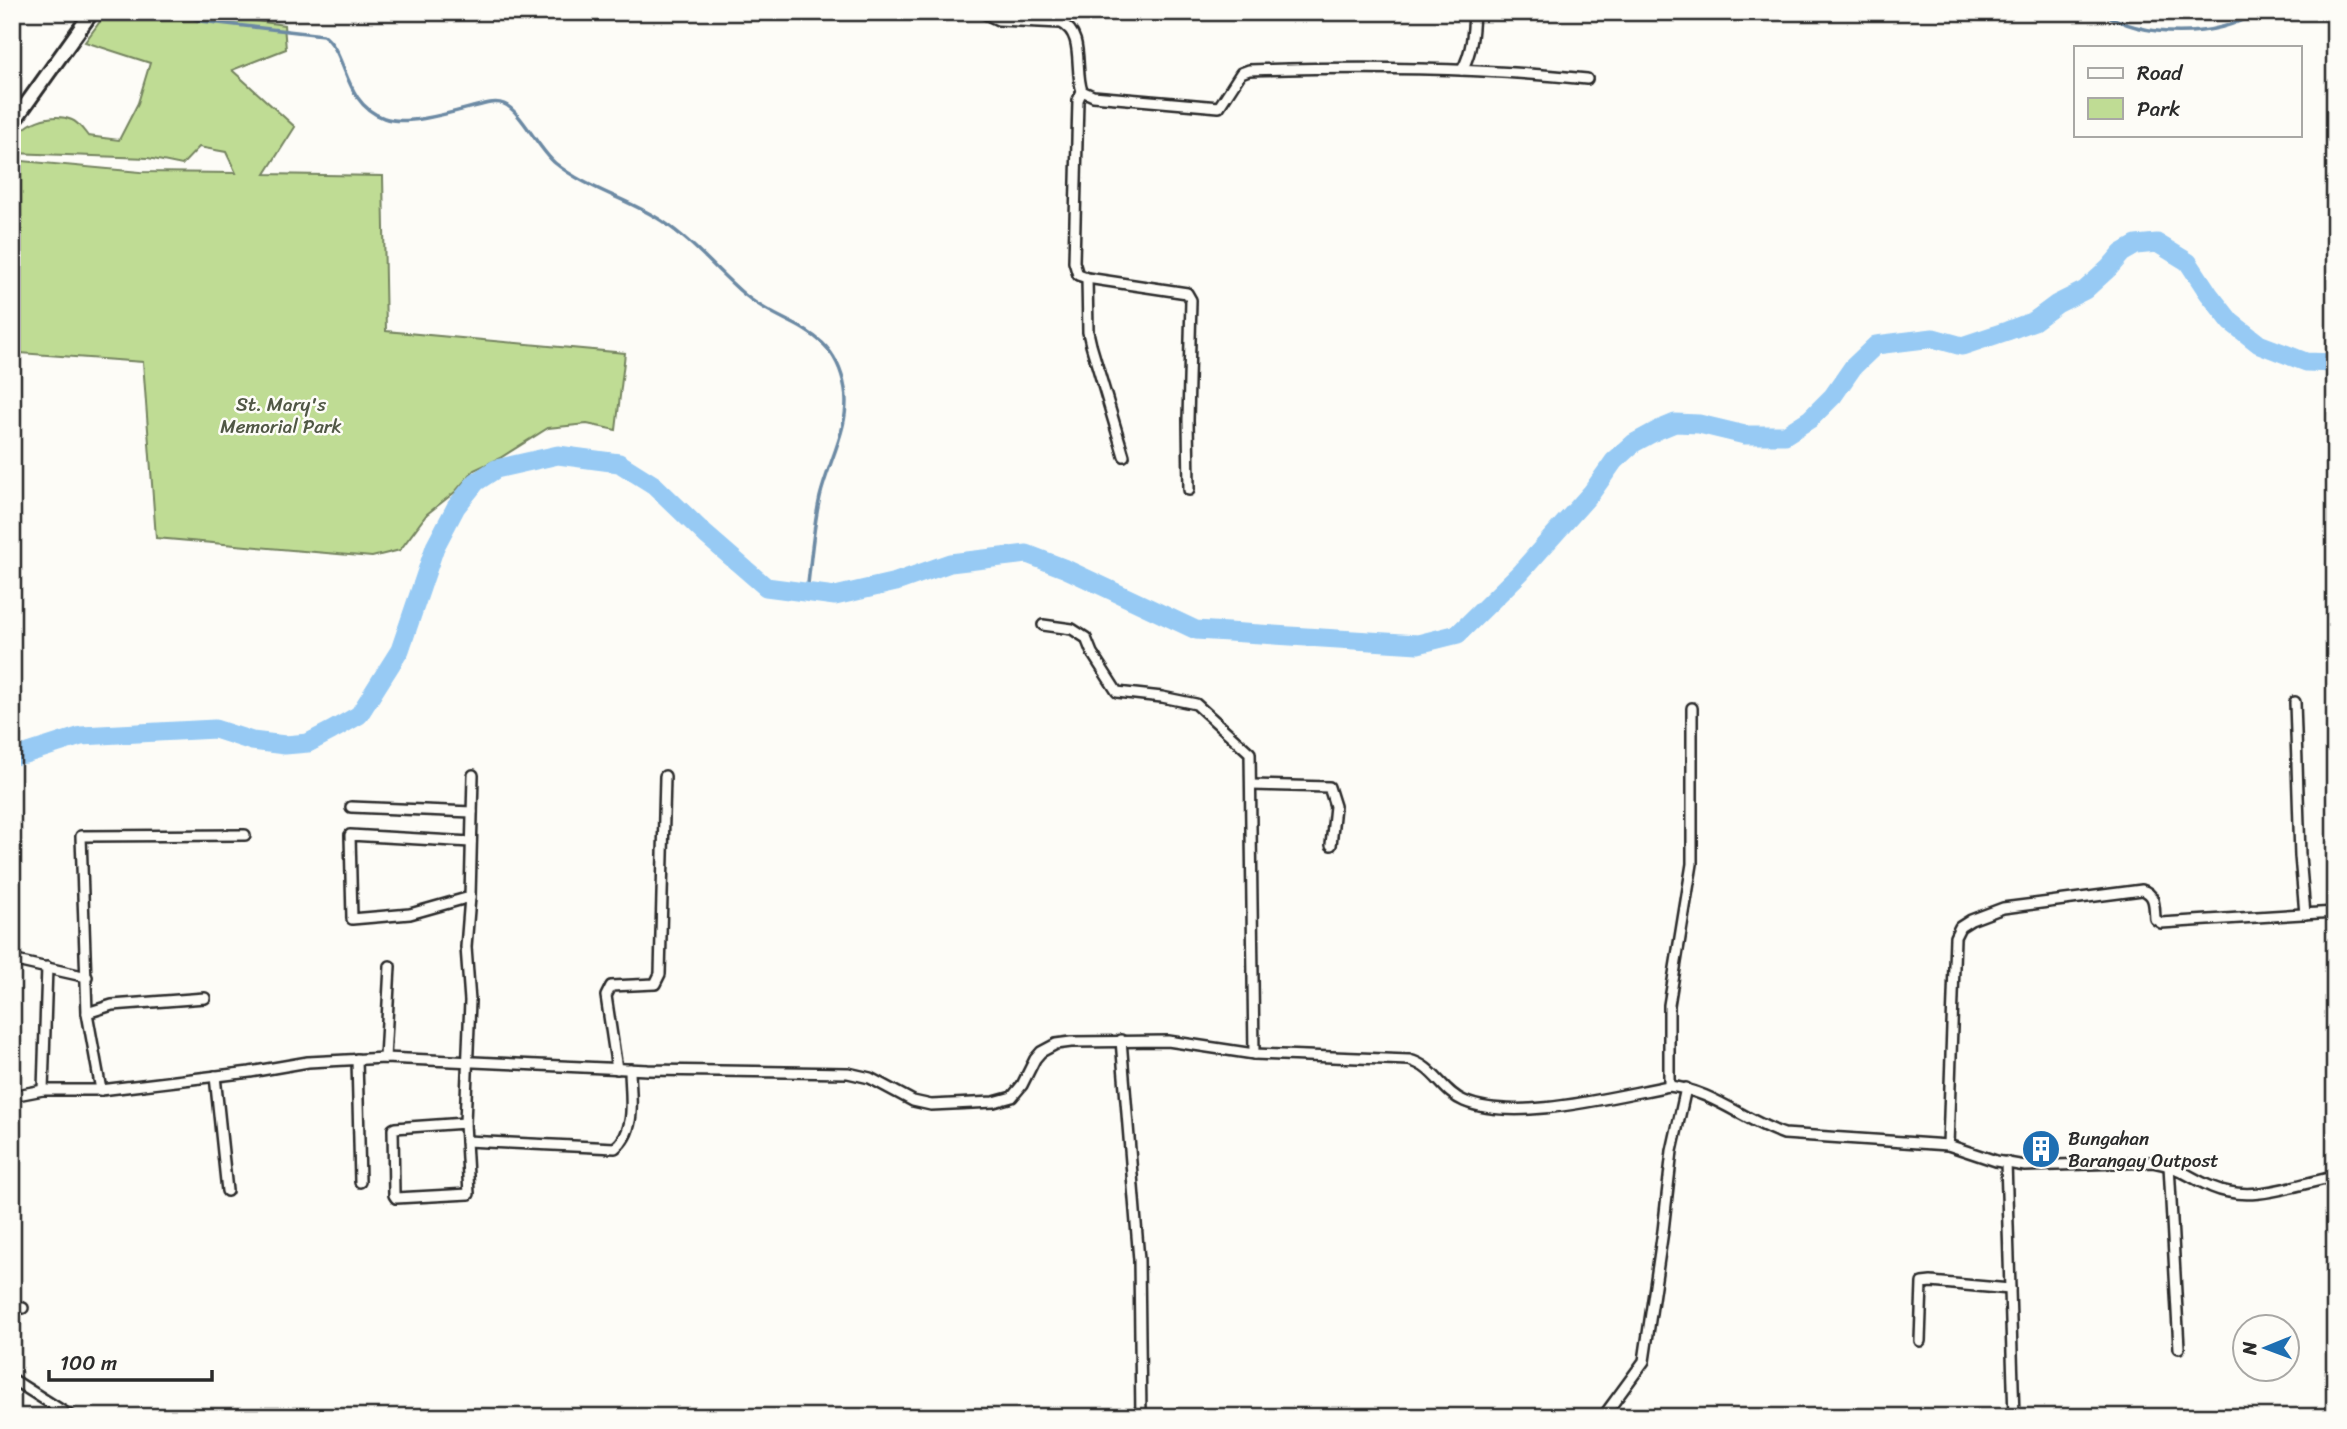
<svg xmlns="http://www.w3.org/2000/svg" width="2347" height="1429" font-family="Sriracha,sans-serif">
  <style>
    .green { fill: #bfdc94; stroke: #758460; stroke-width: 2 }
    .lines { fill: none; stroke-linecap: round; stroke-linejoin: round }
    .stream { stroke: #6c8aa4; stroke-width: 3.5 }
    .river { stroke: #97caf4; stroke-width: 19 }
    .street-casing { stroke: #2b2b2b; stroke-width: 14 }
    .secondary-casing { stroke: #2b2b2b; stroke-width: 18 }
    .street { stroke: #fdfcf7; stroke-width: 9 }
    .secondary { stroke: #fdfcf7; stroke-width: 12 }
    .labels { text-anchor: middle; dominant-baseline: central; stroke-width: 5; stroke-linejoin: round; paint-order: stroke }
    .park-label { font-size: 19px; fill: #505745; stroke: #fdfcf7 }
    .poi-label { font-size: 19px; fill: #2b2b2b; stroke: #fdfcf7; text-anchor: start }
  </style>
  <rect width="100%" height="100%" fill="#fdfcf7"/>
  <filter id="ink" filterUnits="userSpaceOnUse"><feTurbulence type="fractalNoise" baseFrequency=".0143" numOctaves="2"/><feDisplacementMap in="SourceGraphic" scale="14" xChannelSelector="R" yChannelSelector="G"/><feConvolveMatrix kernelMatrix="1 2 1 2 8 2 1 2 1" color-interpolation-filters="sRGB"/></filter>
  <g filter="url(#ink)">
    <path class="green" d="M107 12H216L229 17 284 25 286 49 232 70 295 127 265 174 383 176 386 331 625 353 616 430 587 424 548 428 500 458 474 470 455 492 427 514 400 550 372 557 156 538 143 362 20 353 14 512H12V160L140 172 236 173 226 152 199 147 182 165 148 158 12 153C12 126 49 110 72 120 78 122 84 131 88 136L119 140 138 103 150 63 85 42Z"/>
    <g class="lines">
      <g class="stream">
        <path d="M175 12 201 21 323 35C348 52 342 103 384 118 406 126 450 113 473 107 483 105 494 100 504 104 520 110 539 150 555 163 587 189 629 199 662 221 694 242 717 271 745 295 784 328 834 325 845 389 851 426 828 462 820 497 813 528 811 560 807 592"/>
        <path d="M2102 12C2143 39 2215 39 2257 12"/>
      </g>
      <polyline class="river" points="12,756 25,754 81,736 215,729 252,741 285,745 308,743 331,731 359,715 400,650 435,547 456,507 476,482 496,469 558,455 619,463 654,485 706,535 766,587 835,596 896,582 950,563 1027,554 1066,569 1196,630 1418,644 1458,634 1520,573 1592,492 1614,461 1634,443 1658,430 1675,423 1699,424 1745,435 1785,435 1810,419 1833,396 1853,367 1876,345 1933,338 1962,346 2007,331 2034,321 2057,304 2085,290 2109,268 2122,253 2136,245 2157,243 2188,262 2209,294 2231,322 2259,344 2306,362 2335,363"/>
      <defs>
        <g id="street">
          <path d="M981 12 998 20 1061 23C1085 34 1074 69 1082 91L1093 96 1219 107 1241 73 1249 70C1362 67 1475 67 1587 79"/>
          <path d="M1462 70C1472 52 1473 33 1474 12"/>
          <polyline points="1082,91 1078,100 1074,262 1078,275 1087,278 1187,293 1191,300 1188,420 1189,490"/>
          <polyline points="1087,278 1088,332 1091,345 1124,456"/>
          <polyline points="1043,625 1072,629 1086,638 1092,653 1117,692 1162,697 1196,704 1250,753 1254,1054"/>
          <polyline points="2295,702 2300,856 2305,914"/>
          <polyline points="1252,785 1329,787 1335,806 1331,845"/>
          <polyline points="351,807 472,812"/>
          <polyline points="470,897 410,914 352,919 350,835 471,842"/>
          <polyline points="12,960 87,977"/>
          <polyline points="87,1013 112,1005 205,998"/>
          <polyline points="1121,1040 1139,1260 1141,1417"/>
          <polyline points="385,1058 390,966"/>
          <polyline points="357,1059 360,1182"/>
          <polyline points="617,1069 606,996 611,986 655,984 660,974 665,776"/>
          <polyline points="215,1076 227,1191"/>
          <polyline points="1669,1086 1669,1005 1692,864 1692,708"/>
          <polyline points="43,1090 47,967"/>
          <polyline points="101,1090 87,1013 81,836 245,835"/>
          <path d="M12 1096 43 1090H101L250 1072 308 1062 385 1058 648 1070 848 1073 870 1078 913 1101 931 1105 994 1102 1012 1097 1022 1085 1035 1059 1041 1052 1056 1044 1071 1042 1168 1041 1254 1054 1409 1060C1434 1066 1442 1092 1464 1101 1516 1123 1614 1096 1669 1086 1711 1090 1745 1121 1784 1134L1948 1145 1996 1161 2025 1166 2153 1162C2178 1166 2190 1178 2212 1187 2252 1204 2295 1184 2335 1177"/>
          <polyline points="465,1123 470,1001 466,947 470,897 473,775"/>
          <polygon points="465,1123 469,1194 396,1198 394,1195 393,1129 395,1128"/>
          <path d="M466 1141 615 1148C638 1130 630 1095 630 1069"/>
          <path d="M1948 1145 1955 937 1960 927 1971 920 2003 908 2142 890C2156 894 2154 907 2155 919L2161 923 2335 912"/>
          <polyline points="2006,1162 2014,1417"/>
          <polyline points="2169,1165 2179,1348"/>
          <polyline points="12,1305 23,1308"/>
          <polyline points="1920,1341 1922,1283 1931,1282 2010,1289"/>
          <polyline points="12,1379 72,1417"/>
          <polyline points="1603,1417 1644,1361 1663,1231 1672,1151 1686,1088"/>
        </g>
        <polyline id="secondary" points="12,124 92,12"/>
      </defs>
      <use href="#street" class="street-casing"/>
      <use href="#secondary" class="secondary-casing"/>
      <use href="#street" class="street"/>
      <use href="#secondary" class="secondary"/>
    </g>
  </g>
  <defs>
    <symbol id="building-disc" viewBox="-11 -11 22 22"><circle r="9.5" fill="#1f6fb2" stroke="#fdfcf7"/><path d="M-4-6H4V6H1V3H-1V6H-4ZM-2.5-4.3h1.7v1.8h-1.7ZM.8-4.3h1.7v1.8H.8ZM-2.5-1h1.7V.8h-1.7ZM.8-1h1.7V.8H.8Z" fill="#fff"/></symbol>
  </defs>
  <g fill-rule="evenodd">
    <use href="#building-disc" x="2019" y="1127" width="44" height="44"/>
  </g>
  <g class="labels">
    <g class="park-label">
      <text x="281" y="404">St. Mary's<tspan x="281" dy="22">Memorial Park</tspan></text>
    </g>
    <g class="poi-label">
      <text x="2068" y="1138">Bungahan<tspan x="2068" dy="22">Barangay Outpost</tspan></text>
    </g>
  </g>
  <rect width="2347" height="1429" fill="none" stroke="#fdfcf7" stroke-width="42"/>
  <rect x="21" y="21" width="2305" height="1387" fill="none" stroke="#2b2b2b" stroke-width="2.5" filter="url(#ink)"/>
  <rect x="2074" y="46" width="228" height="91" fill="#fdfcf7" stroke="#a9a8a5" stroke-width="2"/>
  <rect x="2088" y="68" width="35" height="10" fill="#fdfcf7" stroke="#a9a8a5" stroke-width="2"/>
  <text x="2137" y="80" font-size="21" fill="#2b2b2b">Road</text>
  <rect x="2088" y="98" width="35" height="21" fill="#bfdc94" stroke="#a9a8a5" stroke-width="2"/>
  <text x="2137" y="116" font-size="21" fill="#2b2b2b">Park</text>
  <g transform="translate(2266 1348) rotate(269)"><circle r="33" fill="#fdfcf7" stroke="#a9a8a5" stroke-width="2"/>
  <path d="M0-5L12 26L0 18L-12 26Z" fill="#1f6fb2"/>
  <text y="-10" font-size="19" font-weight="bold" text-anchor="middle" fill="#2b2b2b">N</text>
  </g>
  <path d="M49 1370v10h163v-10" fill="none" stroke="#2b2b2b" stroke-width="3.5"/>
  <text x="60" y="1370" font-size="21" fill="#2b2b2b" stroke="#fdfcf7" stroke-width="5" paint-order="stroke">100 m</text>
</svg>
